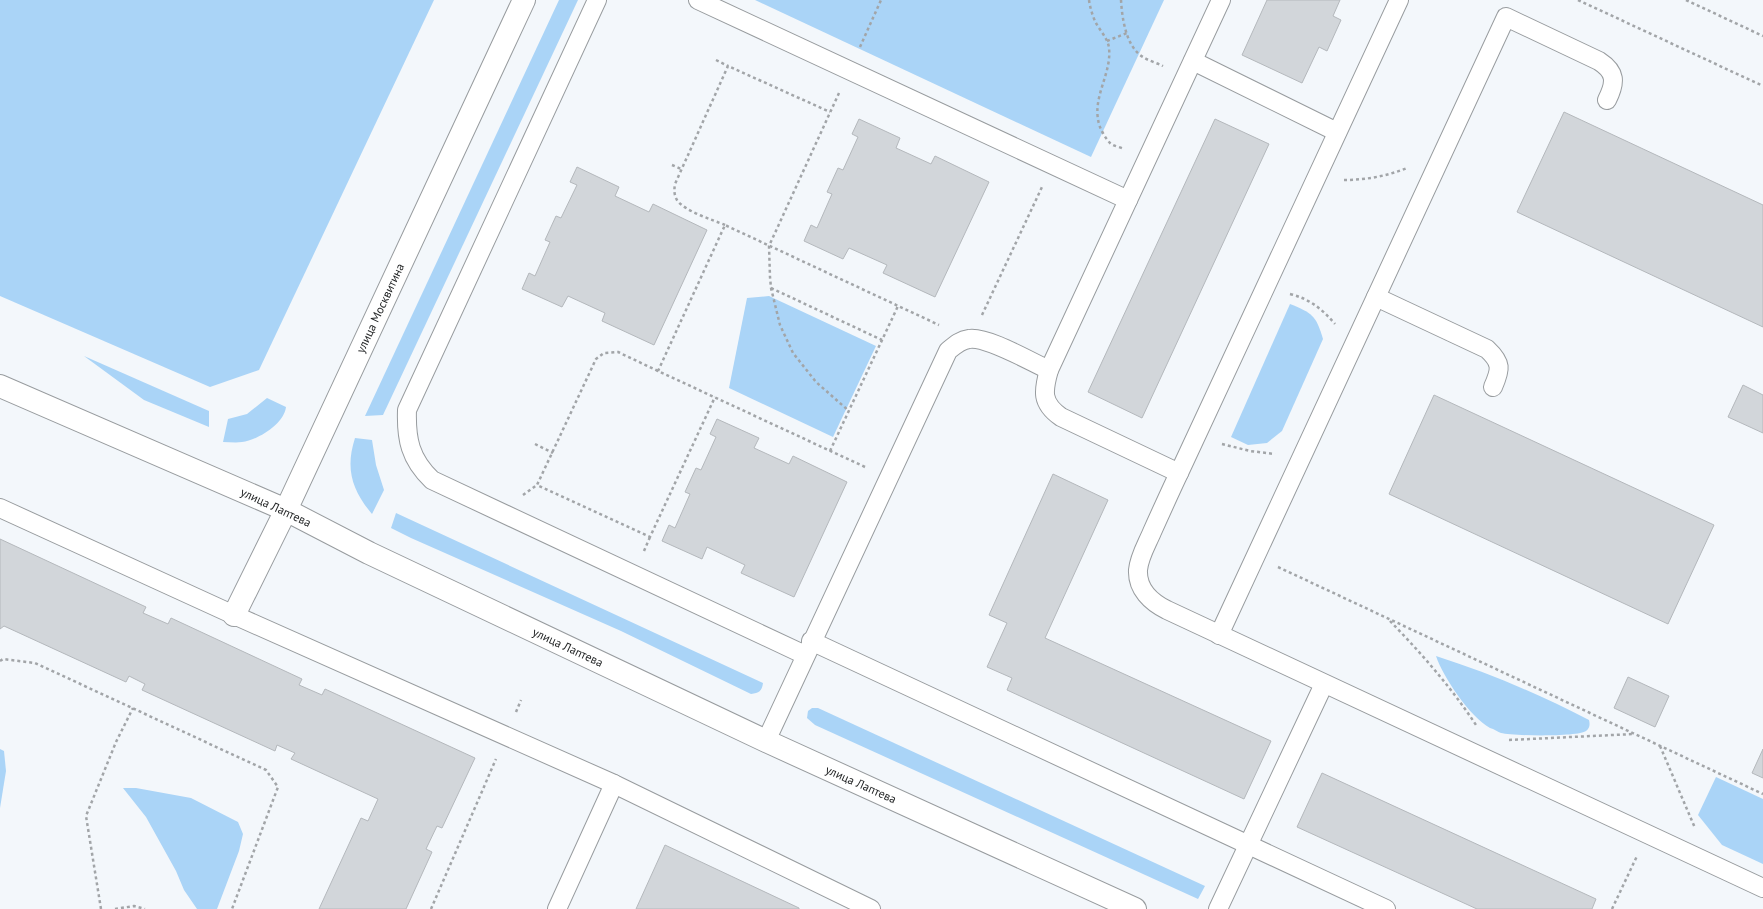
<svg xmlns="http://www.w3.org/2000/svg" width="1763" height="909" font-family="'PT Sans',sans-serif">
  <style>
    .green { fill: #aad4f7 }
    .building { fill: #d2d6da; stroke: #b4b8bc }
    .lines { fill: none; stroke-linecap: round; stroke-linejoin: round }
    .service-casing { stroke: #989c9f; stroke-width: 20 }
    .minor-casing { stroke: #989c9f; stroke-width: 24 }
    .path { stroke: #a2a5a8; stroke-width: 2.5; stroke-dasharray: 3 3; stroke-linecap: butt }
    .service { stroke: #fff; stroke-width: 18 }
    .minor { stroke: #fff; stroke-width: 22 }
    .labels { text-anchor: middle; dominant-baseline: central; stroke-width: 3; stroke-linejoin: round; paint-order: stroke }
    .street-label { font-size: 12px; fill: #242627; stroke: #fff }
  </style>
  <rect width="100%" height="100%" fill="#f3f7fb"/>
  <g class="green">
    <polygon points="0,0 434,0 259,370 210,387 0,296"/>
    <polygon points="559,0 578,0 383,415 365,416"/>
    <polygon points="755,0 1164,0 1091,157"/>
    <polygon points="769,296 876,346 833,437 729,388 747,298"/>
    <path d="M1290 304C1312 313 1316 315 1323 339L1282 431 1267 443 1248 445 1231 437Z"/>
    <polygon points="84,356 209,411 209,427 144,400"/>
    <path d="M267 398 286 407C284 424 258 440 242 442 236 443 229 442 223 442L228 419 247 414Z"/>
    <path d="M355 438 372 440 376 465 384 490 372 514C352 490 345 469 355 438Z"/>
    <path d="M396 513 763 683C762 691 759 693 751 694L621 631 411 538 391 528Z"/>
    <path d="M1436 656C1489 673 1539 694 1589 720 1590 724 1590 728 1586 731 1578 737 1513 736 1501 733 1498 732 1494 729 1490 728 1470 717 1443 677 1436 656Z"/>
    <polygon points="812,708 818,708 1205,886 1198,899 815,725 807,718 808,711"/>
    <polygon points="0,749 4,751 6,771 0,808"/>
    <polygon points="1716,777 1763,799 1763,864 1722,845 1698,815"/>
    <polygon points="123,788 136,788 191,798 238,822 243,834 239,851 217,909 197,909 184,890 176,871 146,817"/>
  </g>
  <g class="building">
    <polygon points="1267,0 1340,0 1333,16 1341,20 1327,51 1319,47 1302,83 1242,55"/>
    <polygon points="1564,112 1763,205 1763,327 1517,212"/>
    <polygon points="859,119 900,138 896,148 931,164 935,156 989,182 935,297 883,273 887,265 849,248 843,259 804,241 811,225 817,228 832,194 827,192 838,168 843,170 858,137 852,134"/>
    <polygon points="1215,119 1269,144 1142,418 1088,392"/>
    <polygon points="577,167 619,187 615,196 649,212 653,204 707,230 654,345 602,321 605,313 568,296 562,307 522,289 529,273 535,276 550,242 545,240 556,216 561,218 577,185 570,182"/>
    <polygon points="1743,385 1763,395 1763,433 1728,417"/>
    <polygon points="1434,395 1714,525 1668,624 1389,494"/>
    <polygon points="717,419 759,438 754,448 789,464 793,456 847,482 794,597 741,573 745,565 707,547 702,559 662,541 669,525 675,528 690,494 685,492 696,468 701,470 716,437 710,434"/>
    <polygon points="1053,474 1108,500 1045,638 1271,741 1244,799 1007,690 1012,678 987,667 1007,623 989,615"/>
    <polygon points="0,539 146,607 143,613 168,624 171,618 302,679 299,685 322,695 325,689 475,758 442,828 437,826 426,849 432,852 406,909 319,909 361,818 368,821 378,799 291,759 295,753 277,745 275,751 142,690 145,684 129,676 126,682 4,626 0,629"/>
    <polygon points="1628,677 1669,696 1655,727 1614,708"/>
    <polygon points="1763,749 1763,778 1752,773"/>
    <polygon points="1322,773 1596,899 1592,909 1477,909 1297,827"/>
    <polygon points="665,845 799,908 799,909 636,909"/>
  </g>
  <g class="lines">
    <defs>
      <g id="service">
        <path d="M597 0 407 410C406 439 410 459 432 480L805 655"/>
        <polyline points="698,0 1128,200"/>
        <path d="M1221 0 1049 370C1043 391 1041 403 1061 417L1179 473C1170 492 1161 512 1152 532 1147 544 1139 557 1138 570 1137 589 1151 602 1167 610L1763 888"/>
        <polyline points="1193,61 1337,132"/>
        <path d="M1376 297 1487 349C1502 363 1501 369 1493 387"/>
        <polyline points="1179,473 1399,0"/>
        <polyline points="0,508 234,615 614,784 871,909"/>
        <path d="M1219 635 1506 17 1599 61C1616 72 1616 82 1607 100"/>
        <polyline points="811,641 1386,909"/>
        <path d="M766 741 948 351C954 346 960 340 969 339 987 336 1031 362 1049 370"/>
        <polyline points="557,909 614,784"/>
        <polyline points="1218,909 1324,684"/>
      </g>
      <g id="minor">
        <polyline points="0,386 286,510 369,553 766,741 1135,909"/>
        <polyline points="234,615 286,510 524,0"/>
      </g>
    </defs>
    <use href="#service" class="service-casing"/>
    <use href="#minor" class="minor-casing"/>
    <g class="path">
      <path d="M1089 0C1090 7 1092 14 1095 21 1099 30 1108 38 1109 48 1112 75 1090 99 1100 127 1102 132 1106 139 1110 143 1113 146 1120 147 1124 149"/>
      <path d="M1121 0C1122 18 1126 47 1143 57 1149 61 1157 63 1163 66"/>
      <polyline points="1578,0 1763,86"/>
      <polyline points="1686,0 1763,36"/>
      <polyline points="1107,41 1127,33"/>
      <polyline points="860,47 881,0"/>
      <polyline points="716,60 728,66"/>
      <polyline points="839,93 769,246 770,277 771,288 780,325 793,353 816,382 849,411"/>
      <polyline points="672,165 681,169"/>
      <path d="M1344 180C1366 180 1387 176 1407 168"/>
      <path d="M725 225C713 220 684 211 677 200 674 195 674 190 675 184L728 66 830 112"/>
      <polyline points="771,288 882,340"/>
      <path d="M1290 294C1310 299 1322 309 1335 324"/>
      <polyline points="982,315 1042,187"/>
      <polyline points="658,371 618,352 604,353 596,359 537,485 650,537 715,397"/>
      <polyline points="535,444 553,453"/>
      <polyline points="1222,444 1250,451 1275,454"/>
      <polyline points="830,451 898,306"/>
      <polyline points="865,467 658,371 725,225 939,325"/>
      <polyline points="523,495 537,485"/>
      <polyline points="644,551 650,537"/>
      <polyline points="1278,567 1763,794"/>
      <path d="M1390 621C1421 653 1451 687 1476 725"/>
      <polyline points="0,661 3,659 35,663 266,770 278,787 232,909"/>
      <polyline points="516,712 521,700"/>
      <polyline points="1509,740 1634,734"/>
      <polyline points="1660,746 1695,828"/>
      <polyline points="101,909 86,816 116,742 133,708"/>
      <polyline points="115,909 134,906 145,909"/>
      <polyline points="431,909 496,759"/>
      <polyline points="1612,909 1637,856"/>
    </g>
    <use href="#service" class="service"/>
    <use href="#minor" class="minor"/>
  </g>
  <g class="labels">
    <g class="street-label">
      <text transform="translate(380 308) rotate(-65)">улица Москвитина</text>
      <text transform="translate(276 507) rotate(25)">улица Лаптева</text>
      <text transform="translate(568 647) rotate(25)">улица Лаптева</text>
      <text transform="translate(861 784) rotate(24)">улица Лаптева</text>
    </g>
  </g>
</svg>
